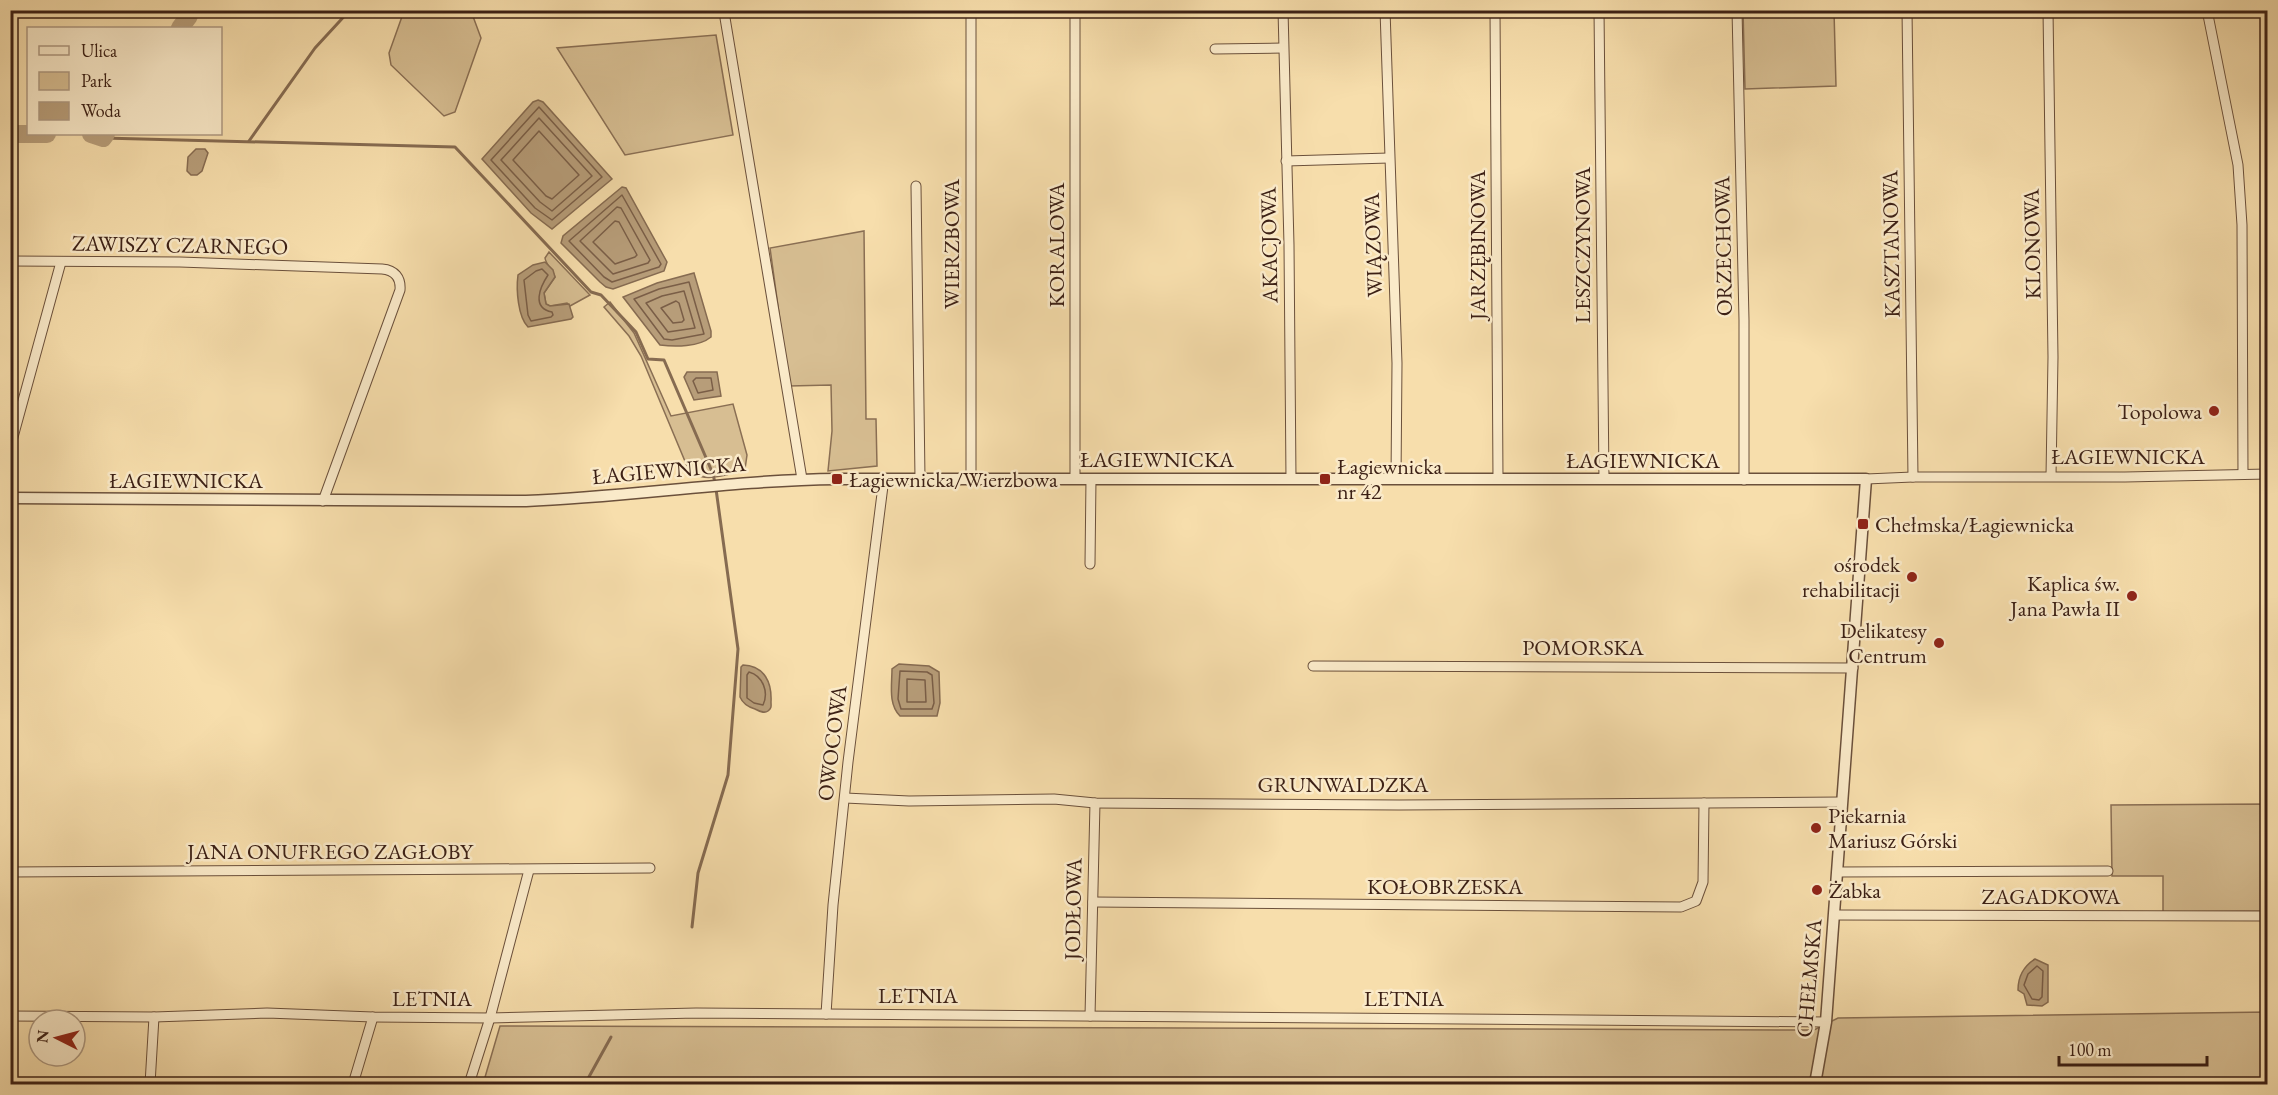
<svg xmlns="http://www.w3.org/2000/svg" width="2278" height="1095" font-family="'EB Garamond',serif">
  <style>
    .green { fill: #d7be92; stroke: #8a6f54; stroke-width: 1.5 }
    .water { fill: #b79d79; stroke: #866b51; stroke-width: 1.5 }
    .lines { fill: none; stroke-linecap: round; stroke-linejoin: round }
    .shore { stroke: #7a5e47; stroke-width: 1.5 }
    .stream { stroke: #866b51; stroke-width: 3 }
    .river { stroke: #b79d79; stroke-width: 18 }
    .minor-casing { stroke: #6b503b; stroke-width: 11 }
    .tertiary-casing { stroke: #6b503b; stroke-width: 13 }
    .minor { stroke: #faeac9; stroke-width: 9 }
    .tertiary { stroke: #faeac9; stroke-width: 10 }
    .poi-dot { fill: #8f2418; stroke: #faeac9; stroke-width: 2 }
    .labels { text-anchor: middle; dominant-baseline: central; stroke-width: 5; stroke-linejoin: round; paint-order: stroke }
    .street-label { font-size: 22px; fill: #3c2015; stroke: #faeac9 }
    .poi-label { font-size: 22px; fill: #3c2015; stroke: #faeac9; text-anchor: start }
  </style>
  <rect width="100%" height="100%" fill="#f7deac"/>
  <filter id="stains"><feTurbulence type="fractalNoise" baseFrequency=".00333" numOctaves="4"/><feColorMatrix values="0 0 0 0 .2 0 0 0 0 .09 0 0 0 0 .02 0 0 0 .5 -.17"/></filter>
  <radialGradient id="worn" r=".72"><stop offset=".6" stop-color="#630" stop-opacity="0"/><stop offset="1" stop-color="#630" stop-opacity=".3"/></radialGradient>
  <g class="green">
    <polygon points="404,11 471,11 481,38 455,112 444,116 391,65 389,53"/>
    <polygon points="1743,11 1834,11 1836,86 1745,89"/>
    <polygon points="716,35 733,135 625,155 557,48"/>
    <polygon points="864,231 866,419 876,419 877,466 828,471 832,431 831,385 789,386 770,248"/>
    <path d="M549 252 590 295 570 306 567 303 550 306 546 304 544 293 555 277C553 270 546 265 545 258Z"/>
    <path d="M610 302 634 333 671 416 733 404 747 455 745 469C731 474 708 482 694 474 691 472 690 469 687 466L641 356 629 336 604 307Z"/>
    <polygon points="2267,804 2267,911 2163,912 2163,876 2112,876 2111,805"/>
    <polygon points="2268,1012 2267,1084 483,1084 500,1026 1814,1030 1838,1018"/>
  </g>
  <g class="water">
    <polygon points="538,100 543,102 612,179 552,229 531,213 482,159 533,102"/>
    <polygon points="196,149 205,149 208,153 202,171 197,175 191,175 187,171 188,157"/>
    <polygon points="622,187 626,188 667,262 664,271 613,289 606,287 600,282 561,243 563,236"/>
    <path d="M545 262 553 270 555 277 544 293 546 304 550 306 569 304 573 317 571 319 528 327C518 317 516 290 518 275L533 265Z"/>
    <path d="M694 273 711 331V337C699 347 675 347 660 345L623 297 657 283Z"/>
    <polygon points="687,372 717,372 721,396 694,400 684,377"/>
    <path d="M899 664 929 666 939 672 940 703 937 716H900C888 704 892 685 892 669Z"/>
    <path d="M743 665C765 666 772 683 771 702 771 706 772 708 768 711 764 714 759 711 755 709 748 707 743 704 740 697L741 667Z"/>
    <path d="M2035 959 2048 965V1002L2042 1006 2027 1005 2024 994 2018 990C2018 977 2024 966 2035 959Z"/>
  </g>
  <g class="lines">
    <g class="shore">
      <polygon points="539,107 602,177 552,220 535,208 491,160"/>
      <polygon points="539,118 592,176 552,211 540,202 501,160"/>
      <polygon points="539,131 579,175 552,199 546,196 513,160"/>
      <polygon points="622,195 661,264 659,267 612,282 604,277 569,241"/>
      <polygon points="617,207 621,208 650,260 648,263 613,274 580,241"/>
      <polygon points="615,221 619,222 637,255 635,257 615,264 593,242"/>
      <path d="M542 269 548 275C540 287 531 308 552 312L553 315 551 317 531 321 528 315 524 280 536 271Z"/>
      <polygon points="689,282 704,334 672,340 664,339 634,299 659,289"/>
      <polygon points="684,291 695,328 668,332 646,303 662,296"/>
      <polygon points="676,301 679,303 684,320 682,322 673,323 661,308"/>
      <polygon points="696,378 711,378 713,390 698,393 693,381"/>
      <polygon points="900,671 927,672 932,675 934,703 932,709 901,709 898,699"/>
      <path d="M749 672C763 676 769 692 763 705L754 703 747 698V675Z"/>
      <polygon points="907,679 925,680 926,702 907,702"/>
      <polygon points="2037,966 2043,971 2042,997 2039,1000 2032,999 2024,985 2028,974"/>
    </g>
    <g class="stream">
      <polyline points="189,16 193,10"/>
      <polyline points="103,138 455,147 591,292 601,295 636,332 648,359 664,360 713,474 715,483"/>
      <polyline points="249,141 315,48 350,10"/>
      <polyline points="692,927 698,873 728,775 738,649 716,489"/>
      <polyline points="585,1084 611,1037"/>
    </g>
    <g class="river">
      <polyline points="180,28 189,16"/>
      <polyline points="10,134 47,134"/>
      <polyline points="91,134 103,138 106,134"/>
    </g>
    <defs>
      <g id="minor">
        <polyline points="971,10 971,478"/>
        <polyline points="1075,10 1075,479"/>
        <polyline points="1283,10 1289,245 1291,479"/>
        <polyline points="1385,10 1397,363 1396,479"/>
        <polyline points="1495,10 1498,479"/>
        <polyline points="1599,10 1604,479"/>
        <polyline points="1737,10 1744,320 1744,480"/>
        <polyline points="1907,10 1913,477"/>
        <polyline points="2048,10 2053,357 2051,476"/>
        <polyline points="2207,10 2238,165 2242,225 2243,474"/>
        <polyline points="725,18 802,479"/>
        <polyline points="1215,49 1283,48"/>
        <polyline points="1286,161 1389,158"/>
        <polyline points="916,186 920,478"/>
        <path d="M10 261 180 262 382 269C395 270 401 278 400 290L323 501"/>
        <polyline points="10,448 61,262"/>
        <polyline points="1866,479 1913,477 2125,477 2268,474"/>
        <polyline points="1090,564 1091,479"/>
        <polyline points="1313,666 1853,668"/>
        <polyline points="845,798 909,801 1054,799 1095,803 1399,805 1842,802"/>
        <polyline points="10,872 650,868"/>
        <polyline points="1837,872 2108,871"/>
        <polyline points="1093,902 1681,907 1696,901 1703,882 1704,803"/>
        <polyline points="1834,915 2268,916"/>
        <polyline points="826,1014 833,905 848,762 884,478"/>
        <polyline points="10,1016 154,1017 267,1013 373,1017 490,1018 696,1013 1826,1022"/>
        <polyline points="1090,1016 1095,803"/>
        <polyline points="150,1084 154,1017"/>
        <polyline points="353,1084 373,1017"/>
        <polyline points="469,1084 490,1018 529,870"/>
      </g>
      <path id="tertiary" d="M10 498 526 501C630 497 733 480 837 479H1866L1826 1022 1815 1084"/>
    </defs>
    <use href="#minor" class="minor-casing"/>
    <use href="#tertiary" class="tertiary-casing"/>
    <use href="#minor" class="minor"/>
    <use href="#tertiary" class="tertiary"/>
  </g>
  <g class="poi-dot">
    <circle cx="2214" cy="411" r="6"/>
    <rect x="831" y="473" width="12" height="12" rx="3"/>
    <rect x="1319" y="473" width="12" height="12" rx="3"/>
    <rect x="1857" y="518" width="12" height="12" rx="3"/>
    <circle cx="1912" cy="577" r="6"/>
    <circle cx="2132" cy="596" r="6"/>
    <circle cx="1939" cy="643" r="6"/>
    <circle cx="1816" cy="828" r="6"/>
    <circle cx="1817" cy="890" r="6"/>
  </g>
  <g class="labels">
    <g class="street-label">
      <text transform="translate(951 244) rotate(-90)">WIERZBOWA</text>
      <text transform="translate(1891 244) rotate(-91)">KASZTANOWA</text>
      <text transform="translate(2032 244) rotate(-91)">KLONOWA</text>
      <text transform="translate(180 245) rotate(1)">ZAWISZY CZARNEGO</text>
      <text transform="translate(1056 245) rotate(-90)">KORALOWA</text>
      <text transform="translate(1269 245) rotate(-91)">AKACJOWA</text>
      <text transform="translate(1373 245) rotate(-92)">WIĄZOWA</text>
      <text transform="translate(1477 245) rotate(-90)">JARZĘBINOWA</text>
      <text transform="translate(1582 245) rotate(-90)">LESZCZYNOWA</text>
      <text transform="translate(1723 246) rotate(-91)">ORZECHOWA</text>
      <text x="2128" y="456">ŁAGIEWNICKA</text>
      <text x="1157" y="459">ŁAGIEWNICKA</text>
      <text x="1643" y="460">ŁAGIEWNICKA</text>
      <text transform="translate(669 470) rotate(-5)">ŁAGIEWNICKA</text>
      <text x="186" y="480">ŁAGIEWNICKA</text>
      <text x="1583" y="647">POMORSKA</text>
      <text transform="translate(832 743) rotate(-83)">OWOCOWA</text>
      <text x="1343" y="784">GRUNWALDZKA</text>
      <text x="330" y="851">JANA ONUFREGO ZAGŁOBY</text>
      <text x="1445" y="886">KOŁOBRZESKA</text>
      <text x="2051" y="896">ZAGADKOWA</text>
      <text transform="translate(1073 909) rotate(-89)">JODŁOWA</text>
      <text transform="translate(1809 978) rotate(-85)">CHEŁMSKA</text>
      <text x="918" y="995">LETNIA</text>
      <text x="432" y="998">LETNIA</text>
      <text x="1404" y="998">LETNIA</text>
    </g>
    <g class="poi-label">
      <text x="2202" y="411" text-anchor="end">Topolowa</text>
      <text x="1337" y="466">Łagiewnicka<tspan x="1337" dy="25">nr 42</tspan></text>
      <text x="849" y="479">Łagiewnicka/Wierzbowa</text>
      <text x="1875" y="524">Chełmska/Łagiewnicka</text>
      <text x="1900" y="564" text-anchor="end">ośrodek<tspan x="1900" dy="25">rehabilitacji</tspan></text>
      <text x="2120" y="583" text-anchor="end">Kaplica św.<tspan x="2120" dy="25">Jana Pawła II</tspan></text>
      <text x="1927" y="630" text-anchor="end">Delikatesy<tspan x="1927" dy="25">Centrum</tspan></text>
      <text x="1828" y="815">Piekarnia<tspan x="1828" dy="25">Mariusz Górski</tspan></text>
      <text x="1829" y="890">Żabka</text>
    </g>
  </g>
  <rect width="2278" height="1095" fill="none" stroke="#f7deac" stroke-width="36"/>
  <rect x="12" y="12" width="2254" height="1071" fill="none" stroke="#3c2015" stroke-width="3"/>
  <rect x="18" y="18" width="2242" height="1059" fill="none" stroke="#3c2015" stroke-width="1.5"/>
  <rect x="27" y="27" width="195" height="108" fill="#faeac9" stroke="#ae9981" stroke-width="1.5"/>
  <rect x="39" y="46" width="30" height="9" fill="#faeac9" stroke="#ae9981" stroke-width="1.5"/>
  <text x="81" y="57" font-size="18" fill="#3c2015">Ulica</text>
  <rect x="39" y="72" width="30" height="18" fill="#d7be92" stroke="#ae9981" stroke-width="1.5"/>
  <text x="81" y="87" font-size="18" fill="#3c2015">Park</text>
  <rect x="39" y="102" width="30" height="18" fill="#b79d79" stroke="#ae9981" stroke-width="1.5"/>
  <text x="81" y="117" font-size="18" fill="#3c2015">Woda</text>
  <g transform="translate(57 1038) rotate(276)"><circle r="28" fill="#faeac9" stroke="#ae9981" stroke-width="1.5"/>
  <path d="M0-4.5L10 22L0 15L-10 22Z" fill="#8f2418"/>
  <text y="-9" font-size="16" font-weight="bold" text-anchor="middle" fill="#3c2015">N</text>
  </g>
  <path d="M2059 1056v9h148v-9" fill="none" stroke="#3c2015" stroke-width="3"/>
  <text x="2068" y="1056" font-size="18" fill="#3c2015" stroke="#faeac9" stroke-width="4.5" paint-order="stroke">100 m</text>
  <rect width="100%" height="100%" filter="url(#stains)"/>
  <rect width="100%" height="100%" fill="url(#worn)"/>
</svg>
